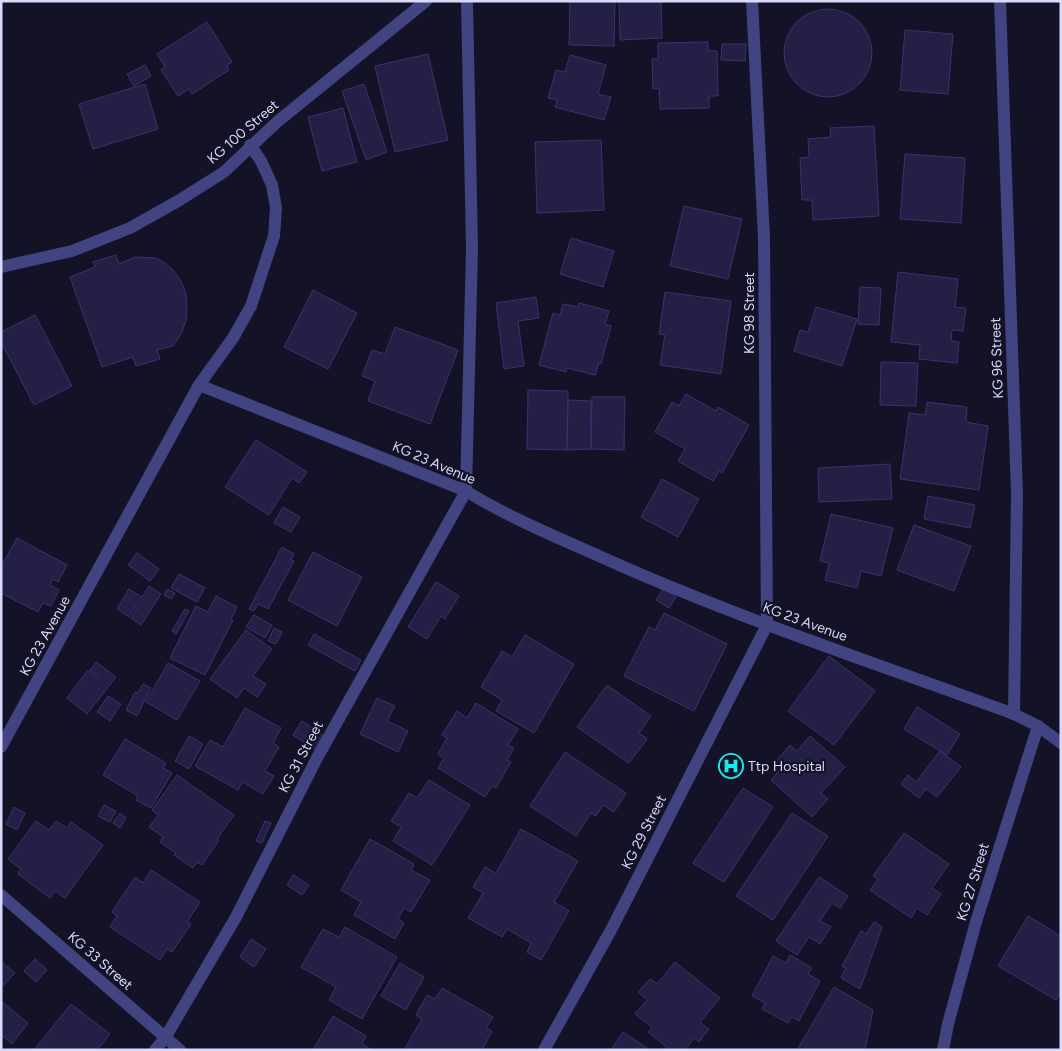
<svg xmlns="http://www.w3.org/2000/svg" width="1062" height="1051" font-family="Figtree,sans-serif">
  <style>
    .building { fill: #241f45; stroke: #3a336f }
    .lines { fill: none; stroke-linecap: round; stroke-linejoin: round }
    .minor { stroke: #414481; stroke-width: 12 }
    .labels { text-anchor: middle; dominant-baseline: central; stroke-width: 4.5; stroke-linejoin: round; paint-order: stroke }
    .street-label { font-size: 14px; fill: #dadafc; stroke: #131226 }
    .poi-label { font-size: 14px; fill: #dadafc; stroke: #131226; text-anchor: start }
  </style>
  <rect width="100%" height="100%" fill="#131226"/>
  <g class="building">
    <polygon points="570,1 615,1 614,46 569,45"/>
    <polygon points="619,1 661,1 662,38 620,40"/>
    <circle cx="828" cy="53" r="44"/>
    <polygon points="207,22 232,62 227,65 229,70 192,94 189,89 178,96 161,70 165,67 157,54"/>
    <polygon points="905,30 953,34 948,94 900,90"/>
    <polygon points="708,42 708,51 717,51 718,96 709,96 709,108 660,109 659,88 653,89 652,59 658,59 658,43"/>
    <polygon points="722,44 746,44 745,61 721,60"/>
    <polygon points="428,54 448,140 395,152 375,66"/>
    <polygon points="570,55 606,65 598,94 611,97 604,120 555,107 557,100 548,98 556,70 565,72"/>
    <polygon points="145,65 151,76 134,86 127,74"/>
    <polygon points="145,84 158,129 93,149 79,104"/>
    <polygon points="364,84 387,152 366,160 342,91"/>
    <polygon points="343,108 357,162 322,171 308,117"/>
    <polygon points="874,126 879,216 813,220 812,200 802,200 800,158 809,157 808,139 831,137 830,128"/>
    <polygon points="601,140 604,210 537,213 535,142"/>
    <polygon points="905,154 965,158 961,223 900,219"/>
    <polygon points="684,206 742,219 728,279 670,266"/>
    <polygon points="571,238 614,251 603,287 560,274"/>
    <polygon points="116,255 119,264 135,257 156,258 165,263 173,270 181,281 186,294 187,308 186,321 181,334 173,346 157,350 160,359 136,366 133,357 102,367 70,277 95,267 93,262"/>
    <polygon points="898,272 958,279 955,307 966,308 963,331 952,330 951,341 959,342 957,363 919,359 920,345 891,342"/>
    <polygon points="860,287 881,288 879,325 858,324"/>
    <polygon points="313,290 357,313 328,369 284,347"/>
    <polygon points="665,292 731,301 721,374 660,365 665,335 659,334"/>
    <polygon points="536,297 539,318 518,321 524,366 504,369 496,303"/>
    <polygon points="579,303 609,311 605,324 611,326 601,364 599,363 595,375 567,368 566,372 539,365 553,313 560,315 563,304 578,307"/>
    <polygon points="816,307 857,319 842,366 794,351 800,330 808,332"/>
    <polygon points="35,315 72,386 34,405 1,342 1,332"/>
    <polygon points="395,327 458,350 430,424 368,401 375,381 362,376 372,350 385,354"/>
    <polygon points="881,362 918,363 916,406 880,405"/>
    <polygon points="528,390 568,391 567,450 527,449"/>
    <polygon points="686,394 716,411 718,407 749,425 722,473 719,471 713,481 678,461 685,449 655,432 672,402 679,406"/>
    <polygon points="592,397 625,397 624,450 591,449"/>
    <polygon points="568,400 591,401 591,449 567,450"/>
    <polygon points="927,402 967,407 966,422 988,426 979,490 900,479 909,413 925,415"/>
    <polygon points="256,440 307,472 299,483 292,478 269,515 225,487"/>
    <polygon points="890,464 892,499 819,502 818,468"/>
    <polygon points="662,479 699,499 678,537 641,517"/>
    <polygon points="928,496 975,505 970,528 924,519"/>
    <polygon points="283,507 300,517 291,532 274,523"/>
    <polygon points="831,514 893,528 881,576 861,571 857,588 825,580 829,563 820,561"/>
    <polygon points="914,525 971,546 954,591 897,570"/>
    <polygon points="17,538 67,565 58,582 53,579 50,585 59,590 51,606 43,603 38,612 1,593 1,567"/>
    <polygon points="282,547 294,554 291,560 294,561 268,609 258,604 254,611 249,609"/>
    <polygon points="313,552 362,577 337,626 288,600"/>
    <polygon points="137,553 159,569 150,581 128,565"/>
    <polygon points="179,574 205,588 197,602 171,588"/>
    <polygon points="436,582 459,596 445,619 441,616 427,639 408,627"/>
    <polygon points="149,586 161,594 141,625 131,618 137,608 135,607 129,617 117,609 129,589 142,597"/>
    <polygon points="167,589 175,593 171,599 164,595"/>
    <polygon points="663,589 676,597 669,608 656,600"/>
    <polygon points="216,596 237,607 231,619 233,620 205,675 170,658 196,606 208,612"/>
    <polygon points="185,609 189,611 176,634 172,631"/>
    <polygon points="664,613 727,644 694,711 624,676 649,627 655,630"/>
    <polygon points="254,615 272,625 265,638 246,627"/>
    <polygon points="274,628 282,632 276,644 268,641"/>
    <polygon points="246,630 272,649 253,676 266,684 257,697 244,688 237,698 210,679"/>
    <polygon points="314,634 361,660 355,671 308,645"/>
    <polygon points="525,635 574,664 534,733 496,711 502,700 481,687 502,651 512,657"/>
    <polygon points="829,656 875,691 834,745 788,711"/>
    <polygon points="96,662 116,677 87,714 67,698 88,670 98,679 99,677 90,670"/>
    <polygon points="168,663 200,681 177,720 146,702"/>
    <polygon points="143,684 151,688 137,716 126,710 135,692 138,693"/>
    <polygon points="607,685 651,716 639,733 647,739 629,763 577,727"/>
    <polygon points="108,696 121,704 110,721 97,712"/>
    <polygon points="377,698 395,706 387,721 408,731 398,752 360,734"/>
    <polygon points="476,703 518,729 508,745 514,748 507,760 511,762 496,788 492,786 485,797 438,768 444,758 438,754 447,738 442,735 457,711 467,718"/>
    <polygon points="917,707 960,734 947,755 904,729"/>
    <polygon points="245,708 281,728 273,743 279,747 265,771 274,776 263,794 242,782 238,790 195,766 210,740 223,747"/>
    <polygon points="302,721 326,737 317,750 293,735"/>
    <polygon points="189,736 203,744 189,769 175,761"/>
    <polygon points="810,736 845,767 821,793 828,799 812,817 771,780 779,771 773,765 790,745 797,751"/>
    <polygon points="125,739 166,763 163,768 172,773 151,808 136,800 138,796 103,775"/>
    <polygon points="940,751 961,767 937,797 926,789 919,798 901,784 908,775 916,782"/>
    <polygon points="565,752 626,793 614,812 603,805 596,816 591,813 576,836 530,806"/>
    <polygon points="177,775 234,815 217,839 219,840 202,865 197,862 193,868 174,855 176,853 160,842 163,837 149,827 158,815 152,810"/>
    <polygon points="429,780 470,805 432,865 393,841 401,827 391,821 409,793 417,798"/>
    <polygon points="743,788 773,807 724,882 693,863"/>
    <polygon points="104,805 116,811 110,822 98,816"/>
    <polygon points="14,807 25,813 17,830 6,824"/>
    <polygon points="120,813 126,818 120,828 113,823"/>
    <polygon points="792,813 828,836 773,920 736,896"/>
    <polygon points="36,821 49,830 56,821 67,828 71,822 103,845 65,898 55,891 50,898 18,874 21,869 8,859"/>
    <polygon points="265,821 271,823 262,843 256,841"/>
    <polygon points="521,829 578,861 554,902 569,911 541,960 527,952 531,943 507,929 502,937 468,918 483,893 473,887 485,867 496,873"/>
    <polygon points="904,833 949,864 932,888 941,894 927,915 917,908 911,918 870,890 878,879 873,876"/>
    <polygon points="370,839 414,864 411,870 430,880 411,912 404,908 398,919 404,923 395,939 354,915 361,902 341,890"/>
    <polygon points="151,870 200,902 187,922 191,924 172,952 167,949 160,960 110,927 117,916 112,912 135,877 143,883"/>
    <polygon points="293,875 309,885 302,895 287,885"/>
    <polygon points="819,877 848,896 840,908 832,903 820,921 831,927 820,944 809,937 797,955 776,941"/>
    <polygon points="1028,916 1061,936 1061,992 1056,1000 998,966"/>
    <polygon points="874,922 882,927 860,989 841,978 846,968 842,966 861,931 866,934"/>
    <polygon points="345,927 397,957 362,1019 329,1000 336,987 301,967 323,929 339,937"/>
    <polygon points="251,939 266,949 254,967 240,957"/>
    <polygon points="790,955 812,968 808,974 820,981 799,1021 792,1017 788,1023 762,1009 765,1003 752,996 773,956 786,963"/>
    <polygon points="35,959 47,970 36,982 24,971"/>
    <polygon points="1,961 15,973 1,988"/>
    <polygon points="675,962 720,998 700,1022 709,1029 699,1042 694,1038 685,1050 670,1050 648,1032 652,1027 635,1014 647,1000 638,992 650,979 657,984"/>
    <polygon points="400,963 424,977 406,1010 381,996"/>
    <polygon points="834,987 873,1010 865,1050 797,1050"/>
    <polygon points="442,988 493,1017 486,1028 492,1031 482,1050 404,1050 422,1019 416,1015 427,995 435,999"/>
    <polygon points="2,1002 28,1023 12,1044 1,1035"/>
    <polygon points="71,1004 110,1034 97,1050 34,1050"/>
    <polygon points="333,1016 366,1036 362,1044 372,1050 313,1050"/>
    <polygon points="623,1032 650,1050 611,1050"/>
  </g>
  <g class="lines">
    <g class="minor">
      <polyline points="1000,1 1017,494 1014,714"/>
      <polyline points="1,267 72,251 130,228 178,201 224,172 277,122 426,1"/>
      <polyline points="199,385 233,338 251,306 274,236 276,208 272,185 261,161 250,145"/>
      <path d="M1 747 199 385 466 491C508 517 554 536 599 556 734 617 875 663 1014 714L1038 726 1061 743"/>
      <polyline points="1,895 180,1050"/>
      <polyline points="155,1050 165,1038 236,917 317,758 466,491 472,248 467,1"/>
      <polyline points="544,1050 611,930 767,625 764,238 752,1"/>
      <polyline points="943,1050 948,1024 976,922 1038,726"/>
    </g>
  </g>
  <defs>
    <symbol id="hospital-ring" viewBox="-11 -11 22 22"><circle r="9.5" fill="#131226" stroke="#16e9eb" stroke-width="1.5"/><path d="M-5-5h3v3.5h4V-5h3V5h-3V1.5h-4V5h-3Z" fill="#16e9eb"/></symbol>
  </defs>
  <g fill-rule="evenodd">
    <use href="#hospital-ring" x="717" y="752" width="28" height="28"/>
  </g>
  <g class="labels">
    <g class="street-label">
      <text transform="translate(243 132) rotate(-41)">KG 100 Street</text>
      <text transform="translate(749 313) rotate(-90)">KG 98 Street</text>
      <text transform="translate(997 358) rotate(-92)">KG 96 Street</text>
      <text transform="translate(434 463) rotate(23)">KG 23 Avenue</text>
      <text transform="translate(805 622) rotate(20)">KG 23 Avenue</text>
      <text transform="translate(45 636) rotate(-61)">KG 23 Avenue</text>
      <text transform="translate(301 757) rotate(-62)">KG 31 Street</text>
      <text transform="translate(644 832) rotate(-63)">KG 29 Street</text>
      <text transform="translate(973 882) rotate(-73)">KG 27 Street</text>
      <text transform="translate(100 961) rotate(41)">KG 33 Street</text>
    </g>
    <g class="poi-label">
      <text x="748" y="766">Ttp Hospital</text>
    </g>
  </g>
  <rect width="1062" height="1051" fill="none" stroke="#dadafc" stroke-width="5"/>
</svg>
